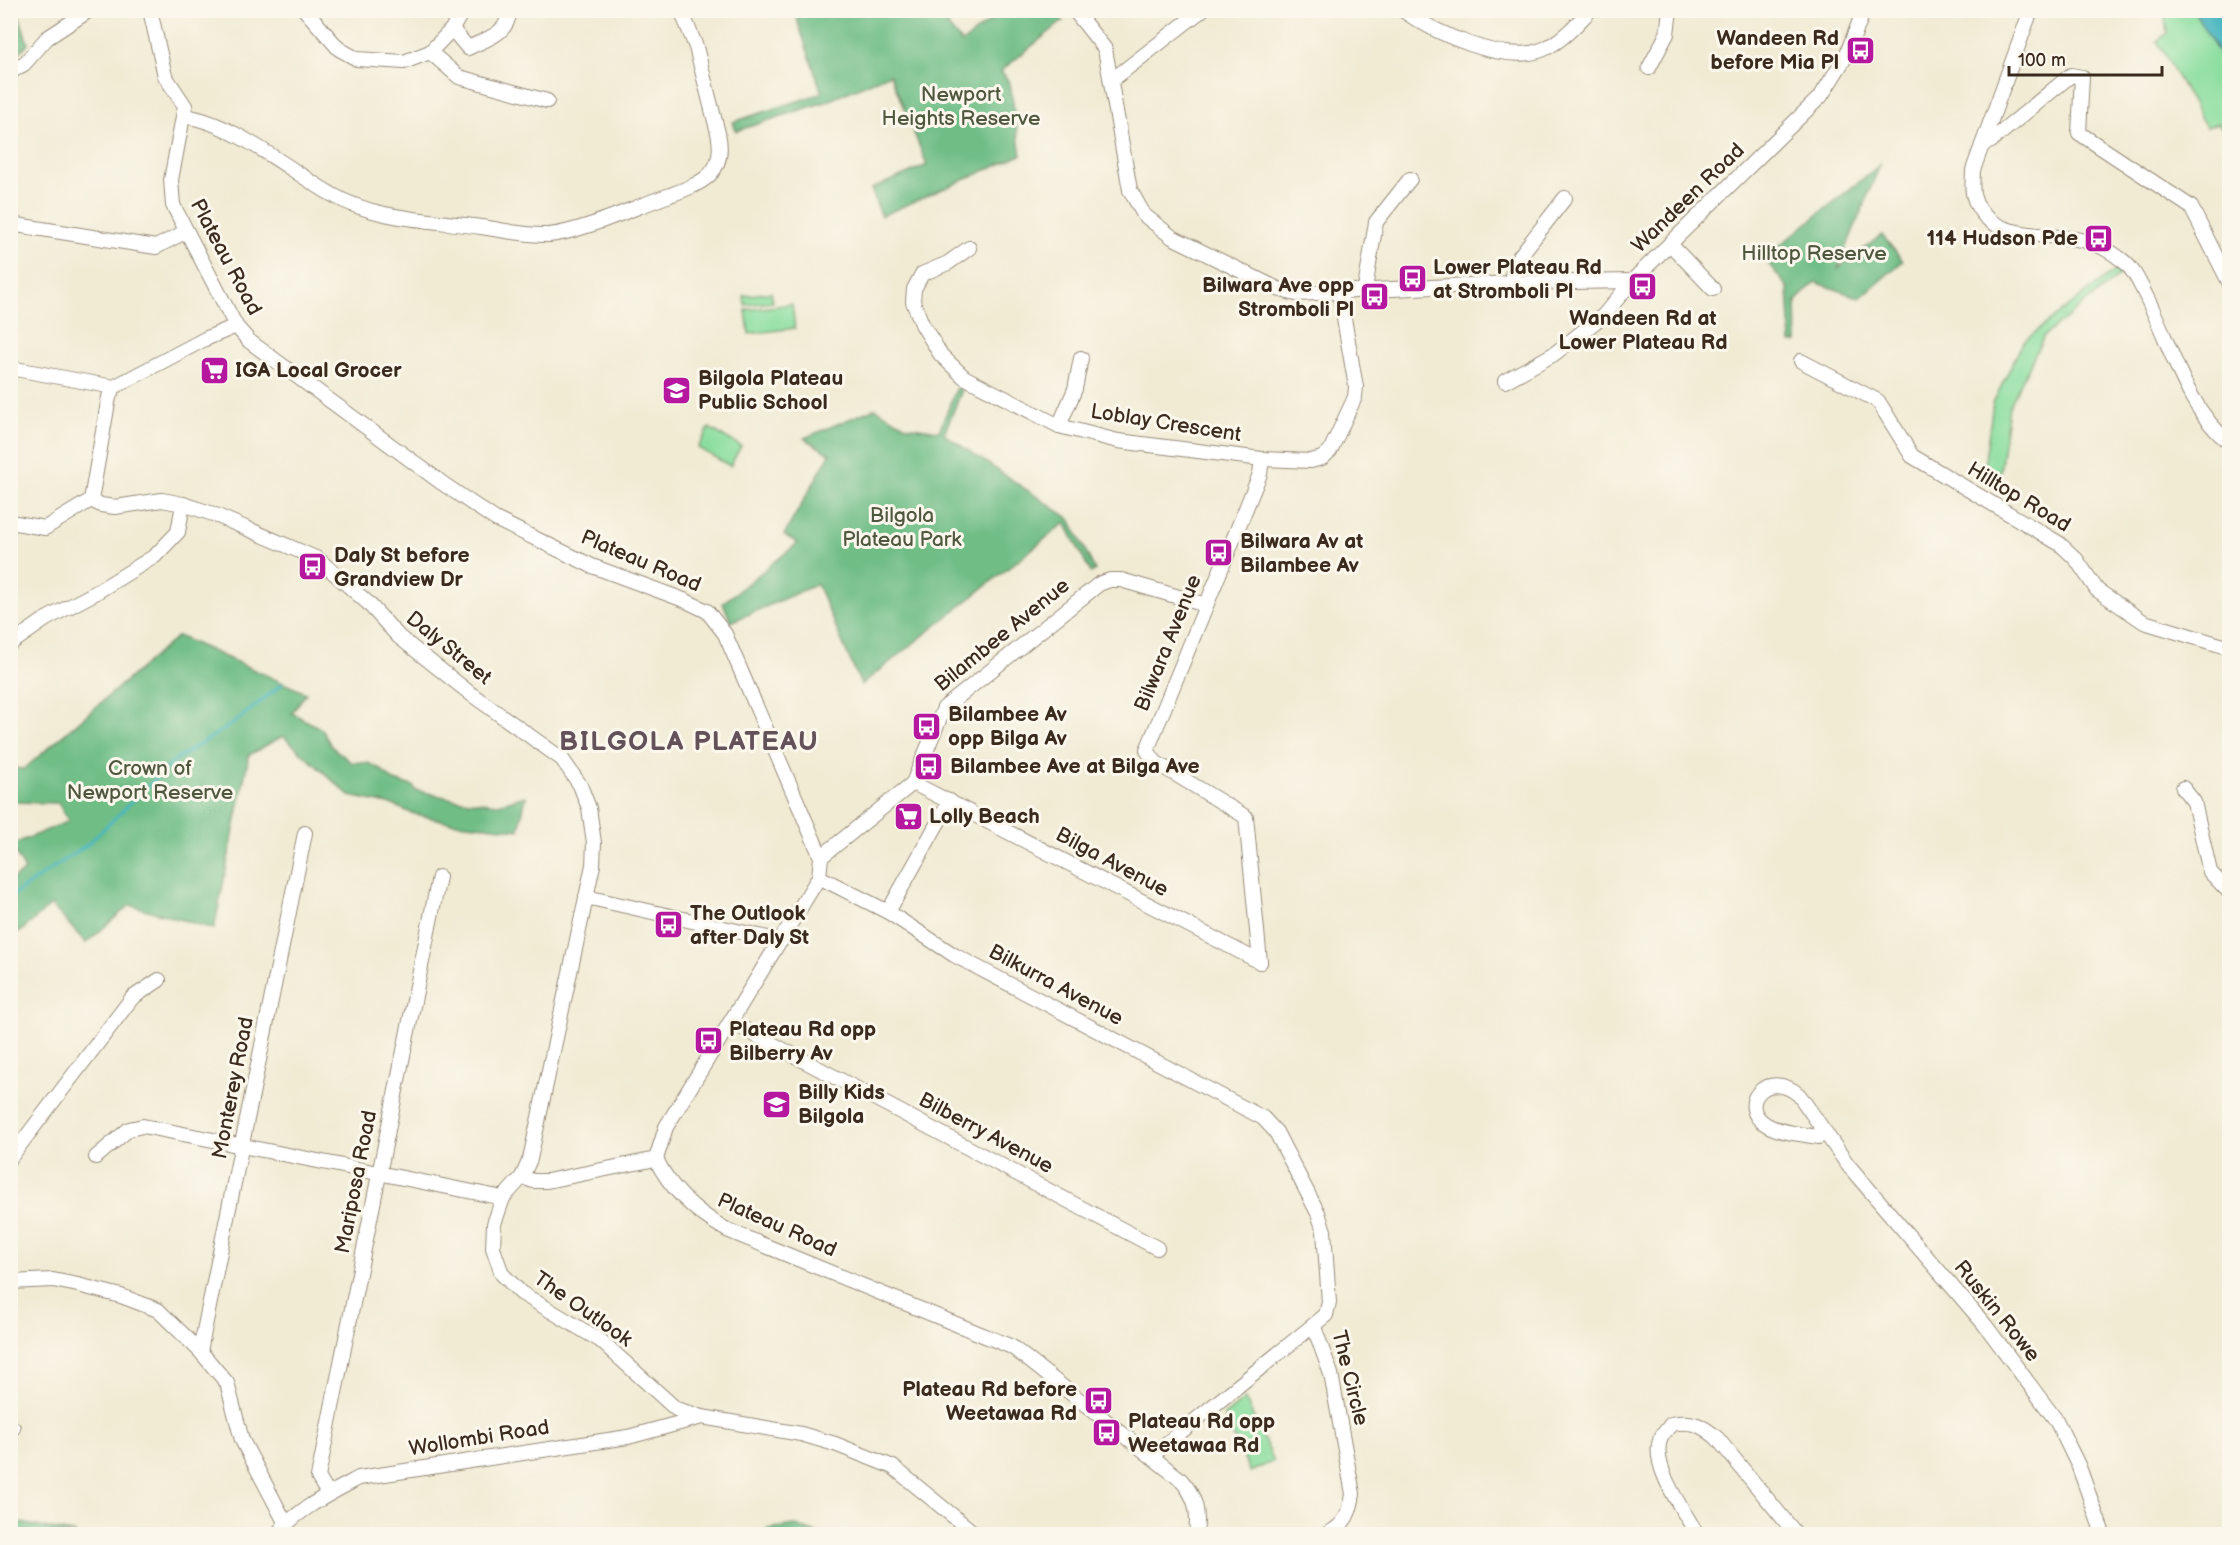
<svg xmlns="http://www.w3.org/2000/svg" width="2240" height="1545" font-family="'Balsamiq Sans',sans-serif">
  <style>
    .green { fill: #8bde9f; stroke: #63845e; stroke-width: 1.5 }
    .forest { fill: #70bd86; stroke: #567452; stroke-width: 1.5 }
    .water { fill: #47b6c0; stroke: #41706f; stroke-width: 1.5 }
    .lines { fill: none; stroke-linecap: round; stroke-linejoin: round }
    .stream { stroke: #47b6c0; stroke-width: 3 }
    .minor-casing { stroke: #968a79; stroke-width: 16 }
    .minor { stroke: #fff; stroke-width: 14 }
    .labels { text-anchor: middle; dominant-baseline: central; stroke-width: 6; stroke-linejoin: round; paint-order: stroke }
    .poi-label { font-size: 21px; font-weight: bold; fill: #3b2a1e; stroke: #fbf7ec; text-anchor: start }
    .park-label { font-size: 21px; fill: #4f573e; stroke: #fbf7ec }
    .street-label { font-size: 21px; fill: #3b2a1e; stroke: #fbf7ec }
    .district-label { font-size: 27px; font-weight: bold; letter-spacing: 1.5px; fill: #63525a; stroke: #fbf7ec }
  </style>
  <rect width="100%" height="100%" fill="#fbf7ec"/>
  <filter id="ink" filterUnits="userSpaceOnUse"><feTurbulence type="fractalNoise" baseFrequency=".0167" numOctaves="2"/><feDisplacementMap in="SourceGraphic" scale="12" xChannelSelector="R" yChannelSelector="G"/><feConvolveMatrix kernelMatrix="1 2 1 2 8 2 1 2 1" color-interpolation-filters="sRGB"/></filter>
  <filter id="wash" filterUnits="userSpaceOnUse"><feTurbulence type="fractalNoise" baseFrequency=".008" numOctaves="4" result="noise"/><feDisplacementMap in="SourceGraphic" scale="24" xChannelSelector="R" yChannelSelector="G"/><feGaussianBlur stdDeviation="1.35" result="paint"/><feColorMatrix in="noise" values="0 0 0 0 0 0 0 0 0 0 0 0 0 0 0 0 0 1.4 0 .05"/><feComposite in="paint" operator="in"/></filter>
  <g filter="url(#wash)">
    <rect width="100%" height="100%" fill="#f1ebd4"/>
    <g class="green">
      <polygon points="2164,11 2194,11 2229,71 2229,137 2218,123 2206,127 2157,41 2167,33"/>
      <polygon points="2118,268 2120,275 2044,336 2009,407 1999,479 1983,474 1993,403 2023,342"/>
      <polygon points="771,292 773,302 745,305 744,296"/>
      <polygon points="792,304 795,328 749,334 746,310"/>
      <polygon points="709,428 741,446 730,466 698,448"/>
      <polygon points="1245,1399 1274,1461 1250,1472 1224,1416"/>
    </g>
    <g class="forest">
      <polygon points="11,10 18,11 28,44 11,60"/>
      <polygon points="935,10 941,17 950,11 965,11 947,25 962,43 1002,11 1054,11 1063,21 1001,71 1010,83 1021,155 881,216 871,189 927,165 890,74 825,102 736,131 733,122 822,93 794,11"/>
      <polygon points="1880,165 1838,268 1882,235 1903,261 1860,298 1815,282 1796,301 1797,342 1791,343 1788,288 1764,258"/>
      <polygon points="957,387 962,390 944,434 1070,519 1095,570 1091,573 1065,523 861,685 817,584 731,622 723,603 798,543 784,535 830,454 804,438 875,408 906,426 939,431"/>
      <polygon points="178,636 306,693 292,713 322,729 331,746 351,762 368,763 380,769 394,781 413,786 415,790 453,799 498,804 526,796 519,830 449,822 411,813 393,805 350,796 283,736 249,755 214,929 130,905 86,943 51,905 20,932 11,927 11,880 25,870 11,845 69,821 58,803 11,802 11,768 24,769"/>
      <polygon points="11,1521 77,1534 11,1534"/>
      <polygon points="795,1525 819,1534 766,1534 768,1529"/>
    </g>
    <polygon class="water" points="2194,11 2229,11 2229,71"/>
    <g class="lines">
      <polyline class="stream" points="10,897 88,844 175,760 234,723 282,684"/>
    </g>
  </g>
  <g filter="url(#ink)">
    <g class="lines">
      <defs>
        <g id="minor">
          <path d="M150 10 165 76 185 106 171 180 173 205 236 326 249 341 442 483 495 519 592 566 684 600 707 611 725 634 821 857 819 877 666 1127 656 1159C671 1191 697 1213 727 1230L1012 1347 1180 1479C1196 1496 1199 1512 1196 1534"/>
          <polyline points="305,10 339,49 357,59 404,62 430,52 452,29 463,10"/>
          <polyline points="1074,10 1105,49 1130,190 1144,215 1172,237 1278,289 1296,294 1510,283 1632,281"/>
          <path d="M1402 10C1435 33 1506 66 1544 49 1562 41 1577 24 1590 10"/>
          <path d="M2031 10 1973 170C1973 179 1971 190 1974 197 1987 242 2046 232 2081 240 2095 243 2111 251 2122 260 2134 269 2140 284 2147 298 2171 345 2186 409 2230 443"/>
          <path d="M452 29 468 48C486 39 510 33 509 10"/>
          <polyline points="430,52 459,77 547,101"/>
          <polyline points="1649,68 1667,34 1670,10"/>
          <polyline points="10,72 24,64 47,38 90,10"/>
          <polyline points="1112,80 1202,10"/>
          <path d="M184 116C232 122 289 170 331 194 374 220 433 220 481 227 503 230 527 236 549 235 582 232 637 206 670 195 703 183 727 173 718 133L696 47 681 10"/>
          <polyline points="1982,145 1991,141 2071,75 2082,77 2079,133 2191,207 2230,284"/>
          <polyline points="10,224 156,247 185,232"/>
          <polyline points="1671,245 1713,289"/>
          <polyline points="969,248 948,263 922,274 914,289 913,302 923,326 941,355 964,377 1059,426 1118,441 1262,459 1311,461 1322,458 1330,451 1355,397 1356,387 1339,290"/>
          <polyline points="1510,283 1516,261 1565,198"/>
          <polyline points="1365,289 1376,222 1410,179"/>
          <polyline points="1801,361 1878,401 1912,456 2060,544 2076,559 2097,590 2144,622 2230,648"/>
          <polyline points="10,368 114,387"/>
          <polyline points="1505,381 1554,354 1604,315 1632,281 1821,96 1846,56 1864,10"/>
          <polyline points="1059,426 1075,389 1081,358"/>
          <polyline points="91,500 101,505 115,507 162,500 183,504 213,514 318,559 368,603 399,637 471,694 562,759 580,785 589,808 594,843 593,865 530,1159 522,1177 503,1198 494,1224 493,1248 502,1274 521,1293 601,1341 676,1409 702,1417 801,1434 835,1444 893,1467 975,1534"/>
          <polyline points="91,500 109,397 114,387 205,339 236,326"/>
          <polyline points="10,522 45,528 91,500"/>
          <polyline points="10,644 46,619 95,593 155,556 178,532 183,504"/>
          <polyline points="913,783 1260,962"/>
          <polyline points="2183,788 2194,802 2210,872 2230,893"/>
          <polyline points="821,857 913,783 944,708 1099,584 1110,580 1121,580 1206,605"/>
          <polyline points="819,877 888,912 954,955 1263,1118 1276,1132 1318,1213 1324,1231 1329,1302 1326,1315 1151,1456"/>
          <polyline points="586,897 781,941"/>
          <polyline points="888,912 950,801"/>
          <polyline points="1260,962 1246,817 1155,762 1147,750 1260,474 1262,459"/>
          <polyline points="731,1022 1157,1248"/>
          <path d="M1826 1133 1818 1137C1803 1134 1781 1133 1767 1125 1735 1107 1766 1067 1799 1095L1848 1165 1985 1325 2056 1420 2079 1467 2103 1534"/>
          <polyline points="96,1157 129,1129 143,1126 503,1198"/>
          <polyline points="10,1158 132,998 159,980"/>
          <polyline points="522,1177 533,1181 547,1181 656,1159"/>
          <polyline points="10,1282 53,1280 78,1285 121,1296 158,1310 200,1351 227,1383 242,1440 286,1524"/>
          <path d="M1314 1327 1331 1374 1353 1494C1350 1514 1345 1525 1327 1534"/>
          <polyline points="200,1351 305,833"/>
          <polyline points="10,1428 13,1428"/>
          <polyline points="328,1494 318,1477 439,877"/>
          <path d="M277 1534C298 1509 331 1493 359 1478L628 1437 702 1417"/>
          <path d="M1697 1534C1684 1511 1651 1467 1660 1440 1662 1434 1668 1429 1671 1424 1692 1420 1702 1425 1717 1438L1796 1534"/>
        </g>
      </defs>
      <use href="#minor" class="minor-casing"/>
      <use href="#minor" class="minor"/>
    </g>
  </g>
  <defs>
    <symbol id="bus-square" viewBox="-11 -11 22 22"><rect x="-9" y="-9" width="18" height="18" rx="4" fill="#b5179e" stroke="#fbf7ec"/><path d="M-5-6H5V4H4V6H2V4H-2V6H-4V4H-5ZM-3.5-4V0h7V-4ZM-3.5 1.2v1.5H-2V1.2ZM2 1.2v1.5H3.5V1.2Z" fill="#fff"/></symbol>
    <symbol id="supermarket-square" viewBox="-11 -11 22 22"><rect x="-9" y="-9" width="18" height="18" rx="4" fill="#b5179e" stroke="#fbf7ec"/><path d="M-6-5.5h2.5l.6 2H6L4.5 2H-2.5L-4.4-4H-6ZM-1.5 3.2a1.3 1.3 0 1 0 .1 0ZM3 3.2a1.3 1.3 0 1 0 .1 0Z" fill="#fff"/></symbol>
    <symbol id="school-square" viewBox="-11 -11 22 22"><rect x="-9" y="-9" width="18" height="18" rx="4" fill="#b5179e" stroke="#fbf7ec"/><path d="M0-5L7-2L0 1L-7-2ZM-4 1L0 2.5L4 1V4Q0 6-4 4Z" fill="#fff"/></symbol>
  </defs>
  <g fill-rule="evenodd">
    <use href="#bus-square" x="1844" y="34" width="33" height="33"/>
    <use href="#bus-square" x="2082" y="222" width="33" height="33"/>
    <use href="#bus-square" x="1396" y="262" width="33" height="33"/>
    <use href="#bus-square" x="1626" y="270" width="33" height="33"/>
    <use href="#bus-square" x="1358" y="280" width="33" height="33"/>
    <use href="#supermarket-square" x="198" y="354" width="33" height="33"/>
    <use href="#school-square" x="660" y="374" width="33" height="33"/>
    <use href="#bus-square" x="1202" y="536" width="33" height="33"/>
    <use href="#bus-square" x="296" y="550" width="33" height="33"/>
    <use href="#bus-square" x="910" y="710" width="33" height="33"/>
    <use href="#bus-square" x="912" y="750" width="33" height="33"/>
    <use href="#supermarket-square" x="892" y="800" width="33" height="33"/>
    <use href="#bus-square" x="652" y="908" width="33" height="33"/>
    <use href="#bus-square" x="692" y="1024" width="33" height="33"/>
    <use href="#school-square" x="760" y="1088" width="33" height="33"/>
    <use href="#bus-square" x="1082" y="1384" width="33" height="33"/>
    <use href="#bus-square" x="1090" y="1416" width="33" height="33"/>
  </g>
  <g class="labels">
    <g class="poi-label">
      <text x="1839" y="38" text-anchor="end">Wandeen Rd<tspan x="1839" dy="24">before Mia Pl</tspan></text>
      <text x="2078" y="238" text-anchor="end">114 Hudson Pde</text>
      <text x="1433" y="267">Lower Plateau Rd<tspan x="1433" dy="24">at Stromboli Pl</tspan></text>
      <text x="1354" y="285" text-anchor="end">Bilwara Ave opp<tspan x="1354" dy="24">Stromboli Pl</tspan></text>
      <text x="1643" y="318" text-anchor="middle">Wandeen Rd at<tspan x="1643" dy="24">Lower Plateau Rd</tspan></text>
      <text x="235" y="370">IGA Local Grocer</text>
      <text x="698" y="378">Bilgola Plateau<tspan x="698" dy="24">Public School</tspan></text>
      <text x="1240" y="541">Bilwara Av at<tspan x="1240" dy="24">Bilambee Av</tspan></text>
      <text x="334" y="555">Daly St before<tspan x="334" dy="24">Grandview Dr</tspan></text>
      <text x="948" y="714">Bilambee Av<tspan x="948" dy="24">opp Bilga Av</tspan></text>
      <text x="950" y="766">Bilambee Ave at Bilga Ave</text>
      <text x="929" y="816">Lolly Beach</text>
      <text x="690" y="913">The Outlook<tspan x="690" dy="24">after Daly St</tspan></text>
      <text x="729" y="1029">Plateau Rd opp<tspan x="729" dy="24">Bilberry Av</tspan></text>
      <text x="798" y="1092">Billy Kids<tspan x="798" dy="24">Bilgola</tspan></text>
      <text x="1077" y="1389" text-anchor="end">Plateau Rd before<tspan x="1077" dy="24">Weetawaa Rd</tspan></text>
      <text x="1128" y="1421">Plateau Rd opp<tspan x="1128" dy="24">Weetawaa Rd</tspan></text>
    </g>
    <g class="park-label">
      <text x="961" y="94">Newport<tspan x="961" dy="24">Heights Reserve</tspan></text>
      <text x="1814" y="253">Hilltop Reserve</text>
      <text x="902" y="515">Bilgola<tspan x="902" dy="24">Plateau Park</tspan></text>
      <text x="150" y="768">Crown of<tspan x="150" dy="24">Newport Reserve</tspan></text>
    </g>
    <g class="street-label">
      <text transform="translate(1688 198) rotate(-44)">Wandeen Road</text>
      <text transform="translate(226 257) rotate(62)">Plateau Road</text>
      <text transform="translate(1166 423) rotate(9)">Loblay Crescent</text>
      <text transform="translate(2019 497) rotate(31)">Hilltop Road</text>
      <text transform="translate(641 561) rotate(23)">Plateau Road</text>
      <text transform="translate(1002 635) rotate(-39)">Bilambee Avenue</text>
      <text transform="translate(1168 643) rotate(-68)">Bilwara Avenue</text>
      <text transform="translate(449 648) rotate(39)">Daly Street</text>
      <text transform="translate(1112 862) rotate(28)">Bilga Avenue</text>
      <text transform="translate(1056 985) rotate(28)">Bilkurra Avenue</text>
      <text transform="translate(233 1088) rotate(-79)">Monterey Road</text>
      <text transform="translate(986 1133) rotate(28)">Bilberry Avenue</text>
      <text transform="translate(356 1182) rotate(-79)">Mariposa Road</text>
      <text transform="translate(777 1225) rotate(24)">Plateau Road</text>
      <text transform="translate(583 1309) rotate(35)">The Outlook</text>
      <text transform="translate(1997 1311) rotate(51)">Ruskin Rowe</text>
      <text transform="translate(1350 1378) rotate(76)">The Circle</text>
      <text transform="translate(479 1438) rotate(-9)">Wollombi Road</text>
    </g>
    <g class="district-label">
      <text x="689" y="742">BILGOLA PLATEAU</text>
    </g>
  </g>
  <rect width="2240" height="1545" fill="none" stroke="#fbf7ec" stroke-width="36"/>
  <path d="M2009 66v9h153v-9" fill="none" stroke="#3b2a1e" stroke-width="3"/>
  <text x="2018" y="66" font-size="18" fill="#3b2a1e" stroke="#fbf7ec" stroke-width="4.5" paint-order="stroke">100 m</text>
</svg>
